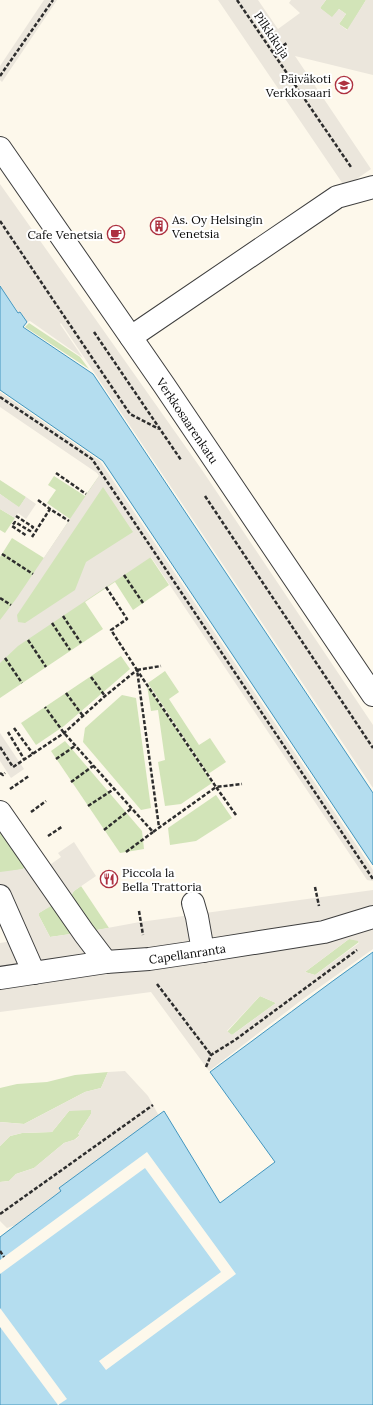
<svg xmlns="http://www.w3.org/2000/svg" width="373" height="1405" font-family="Lora,serif">
  <style>
    .green { fill: #d2e4b8 }
    .plaza { fill: #ebe6dc; fill-rule: evenodd }
    .water { fill: #b4ddef; stroke: #4396bf }
    .pier { fill: #fdf8eb }
    .lines { fill: none; stroke-linecap: round; stroke-linejoin: round }
    .minor-casing { stroke: #3e3e3e; stroke-width: 24 }
    .path { stroke: #2d2d2d; stroke-width: 2.5; stroke-dasharray: 4 2; stroke-linecap: butt }
    .minor { stroke: #fff; stroke-width: 22 }
    .labels { text-anchor: middle; dominant-baseline: central; stroke-width: 4; stroke-linejoin: round; paint-order: stroke }
    .street-label { font-size: 12px; fill: #0b0b0b; stroke: #fff }
    .poi-label { font-size: 12px; fill: #0b0b0b; stroke: #fff; text-anchor: end }
  </style>
  <rect width="100%" height="100%" fill="#fdf8eb"/>
  <g class="green">
    <polygon points="326,0 366,0 348,30 339,24 346,14 339,9 332,18 320,8"/>
    <polygon points="29,323 80,357 89,369 25,327"/>
    <polygon points="54,476 85,496 99,476 103,486 169,585 133,610 115,582 85,602 103,629 0,698 0,557 12,538 44,558 70,519 47,503 56,490 48,485"/>
    <polygon points="0,480 26,497 19,508 0,494"/>
    <polygon points="0,509 15,518 5,533 0,530"/>
    <polygon points="121,656 130,669 64,726 36,745 21,723"/>
    <polygon points="165,671 179,692 169,699 199,745 210,738 226,762 208,774 148,683"/>
    <polygon points="147,685 212,783 181,804 165,806 158,762 165,760 158,710 151,711"/>
    <polygon points="122,695 136,698 151,808 141,810 83,742 85,728"/>
    <polygon points="65,741 142,831 144,849 120,853 51,751"/>
    <polygon points="216,795 232,818 196,841 170,845 168,828"/>
    <polygon points="0,820 27,864 23,869 2,873 0,872"/>
    <polygon points="81,886 109,928 91,931 70,897 74,891"/>
    <polygon points="53,904 78,933 50,937 39,916 39,913"/>
    <polygon points="349,939 358,940 359,942 315,975 305,972"/>
    <polygon points="260,996 276,1003 232,1035 227,1032"/>
    <polygon points="108,1072 101,1088 85,1092 24,1124 0,1122 0,1088 17,1084 47,1082 75,1075"/>
    <polygon points="73,1110 91,1110 91,1114 78,1134 80,1135 74,1140 64,1143 34,1168 16,1174 9,1181 0,1182 0,1146 10,1136 22,1133 52,1132 69,1111"/>
  </g>
  <g class="plaza">
    <polygon points="44,0 57,0 2,82 0,80 0,66"/>
    <polygon points="218,0 258,0 278,29 300,13 289,3 291,0 326,0 320,8 332,17 339,9 346,14 339,24 347,30 366,0 373,0 373,75 295,56 371,169 345,187"/>
    <polygon points="0,184 202,470 373,725 373,788 61,323 60,324 83,358 30,321 27,322 20,313 19,313 0,286"/>
    <path d="M0 392 100 461 373 870V881L367 880 151 557 18 646 0 663V620L16 599 99 476 97 473 69 454 0 407ZM103 487 133 532 86 562 75 590 25 623 18 622 17 615Z"/>
    <polygon points="0,494 19,507 26,497 36,504 26,519 18,513 15,518 0,509"/>
    <polygon points="0,733 24,769 11,778 0,761"/>
    <path d="M74 842 96 876 74 891 70 897 91 931 140 922 373 890V949L303 999 209 1071 151 992 0 1012V943L13 941 0 911V872L23 869 27 864 44 869 61 857 58 853ZM53 905 77 933 50 937 39 916V913ZM349 939 358 941 359 943 315 975 305 972ZM260 996 276 1003 232 1035 227 1031Z"/>
    <polygon points="125,1071 148,1096 159,1116 59,1188 61,1191 16,1225 7,1228 0,1221 0,1182 9,1181 16,1174 34,1168 64,1143 76,1139 80,1135 78,1134 91,1114 91,1110 69,1111 52,1132 22,1133 10,1136 0,1146 0,1122 24,1124 85,1092 101,1088 108,1072"/>
  </g>
  <g class="water">
    <polygon points="0,286 18,313 20,312 27,322 23,327 93,374 373,793 373,865 103,461 0,390"/>
    <path d="M373 952V1405H0V1237L61 1191 59 1188 164 1111 220 1203 275 1162 210 1072C265 1032 318 991 373 952Z"/>
  </g>
  <g class="pier">
    <polygon points="147,1152 236,1274 106,1370 99,1361 221,1272 145,1168 0,1274 0,1260"/>
    <polygon points="0,1308 67,1399 58,1405 0,1327"/>
  </g>
  <g class="lines">
    <defs>
      <g id="minor">
        <path id="s1" d="M0 148 164 385 373 695"/>
        <polyline points="131,337 337,197 373,187"/>
        <polyline points="0,812 84,933 106,962"/>
        <polyline points="0,896 34,973"/>
        <polyline points="193,903 197,917 203,951"/>
        <path id="s2" d="M0 978 106 962 149 959 203 951 324 932 373 917"/>
      </g>
    </defs>
    <use href="#minor" class="minor-casing"/>
    <g class="path">
      <polyline points="237,0 351,167"/>
      <polyline points="273,52 287,43"/>
      <polyline points="0,76 53,0"/>
      <polyline points="0,221 130,414 159,429"/>
      <polyline points="94,332 181,460"/>
      <polyline points="0,397 92,459 373,879"/>
      <polyline points="56,473 86,494"/>
      <polyline points="205,496 373,748"/>
      <polyline points="38,500 50,509"/>
      <polyline points="16,516 33,527 30,531 15,522 12,526 27,536"/>
      <polyline points="32,537 50,509 69,521"/>
      <polyline points="2,554 33,574"/>
      <polyline points="124,575 143,603"/>
      <polyline points="106,587 127,619 111,630 137,670 159,827"/>
      <polyline points="0,598 11,605"/>
      <polyline points="63,616 81,643"/>
      <polyline points="52,623 70,650"/>
      <polyline points="28,640 46,667"/>
      <polyline points="5,658 22,683"/>
      <polyline points="137,670 161,666"/>
      <polyline points="91,677 105,696"/>
      <polyline points="66,693 83,716"/>
      <polyline points="14,728 33,754"/>
      <polyline points="8,732 24,759"/>
      <polyline points="0,747 13,767 64,733 105,696 137,670 216,787 153,832 64,733 45,707"/>
      <polyline points="56,759 75,746"/>
      <polyline points="0,773 3,775 5,773"/>
      <polyline points="71,782 93,766"/>
      <polyline points="10,789 29,776"/>
      <polyline points="88,806 114,789"/>
      <polyline points="31,812 46,801"/>
      <polyline points="236,815 216,787 242,784"/>
      <polyline points="104,830 132,808"/>
      <polyline points="48,836 63,826"/>
      <polyline points="126,852 153,832"/>
      <polyline points="315,887 319,906"/>
      <polyline points="139,911 143,935"/>
      <polyline points="157,984 211,1055"/>
      <polyline points="206,1067 211,1055 235,1040 357,950"/>
      <polyline points="0,1214 153,1105"/>
      <polyline points="0,1251 4,1257"/>
    </g>
    <use href="#minor" class="minor"/>
  </g>
  <defs>
    <symbol id="school-ring" viewBox="-11 -11 22 22"><circle r="9.5" fill="#fff" stroke="#ad3140" stroke-width="1.5"/><path d="M0-5L7-2L0 1L-7-2ZM-4 1L0 2.5L4 1V4Q0 6-4 4Z" fill="#ad3140"/></symbol>
    <symbol id="building-ring" viewBox="-11 -11 22 22"><circle r="9.5" fill="#fff" stroke="#ad3140" stroke-width="1.5"/><path d="M-4-6H4V6H1V3H-1V6H-4ZM-2.5-4.3h1.7v1.8h-1.7ZM.8-4.3h1.7v1.8H.8ZM-2.5-1h1.7V.8h-1.7ZM.8-1h1.7V.8H.8Z" fill="#ad3140"/></symbol>
    <symbol id="cafe-ring" viewBox="-11 -11 22 22"><circle r="9.5" fill="#fff" stroke="#ad3140" stroke-width="1.5"/><path d="M-5.5-4.5H6V0H3Q3 3.5 0 3.5H-2.5Q-5.5 3.5-5.5 0ZM3-3.2v2h1.7v-2ZM-6 4.5H4V6H-6Z" fill="#ad3140"/></symbol>
    <symbol id="restaurant-ring" viewBox="-11 -11 22 22"><circle r="9.5" fill="#fff" stroke="#ad3140" stroke-width="1.5"/><path d="M-5-6h1v4h1v-4h1v4h1v-4h1v5L-1.5 .5V6h-2V.5L-5-1ZM5-6V6H3V1.5H1.5Q1.5-4 5-6Z" fill="#ad3140"/></symbol>
  </defs>
  <g fill-rule="evenodd">
    <use href="#school-ring" x="334" y="75" width="20" height="20"/>
    <use href="#building-ring" x="149" y="216" width="20" height="20"/>
    <use href="#cafe-ring" x="106" y="224" width="20" height="20"/>
    <use href="#restaurant-ring" x="99" y="869" width="20" height="20"/>
  </g>
  <g class="labels">
    <g class="street-label">
      <text transform="translate(272 35) rotate(56)">Pilkkikuja</text>
      <text stroke="none"><textPath href="#s1" startOffset="331">Verkkosaarenkatu</textPath></text>
      <text stroke="none"><textPath href="#s2" startOffset="189">Capellanranta</textPath></text>
    </g>
    <g class="poi-label">
      <text x="331" y="78">Päiväkoti<tspan x="331" dy="14">Verkkosaari</tspan></text>
      <text x="172" y="219" text-anchor="start">As. Oy Helsingin<tspan x="172" dy="14">Venetsia</tspan></text>
      <text x="103" y="234">Cafe Venetsia</text>
      <text x="122" y="872" text-anchor="start">Piccola la<tspan x="122" dy="14">Bella Trattoria</tspan></text>
    </g>
  </g>
</svg>
